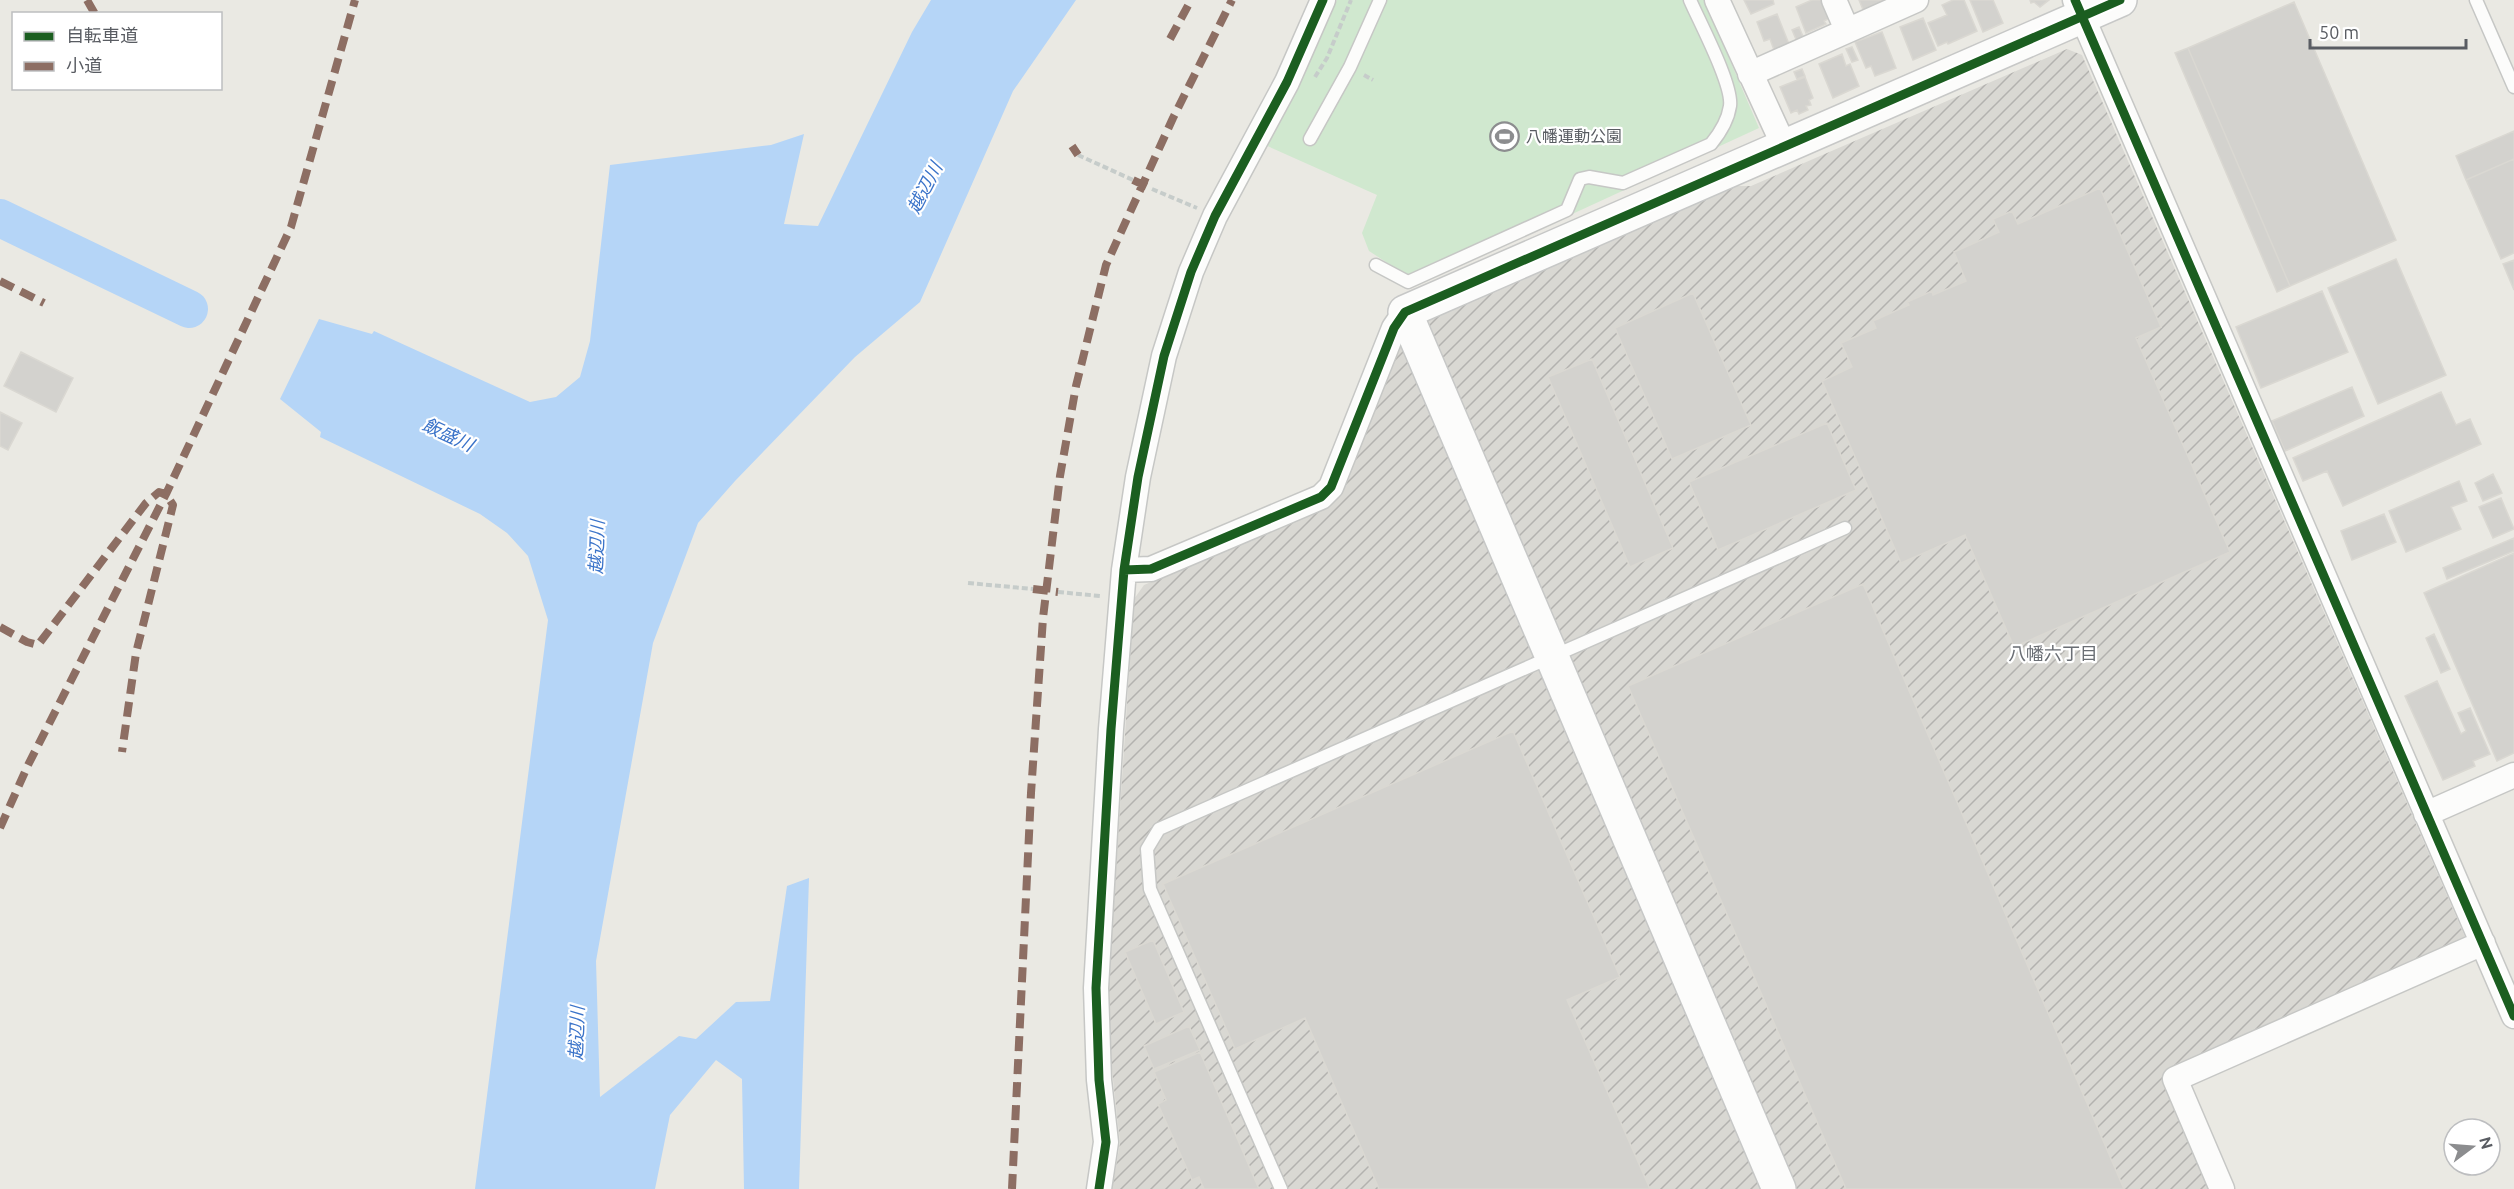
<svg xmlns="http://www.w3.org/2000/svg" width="2514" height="1189" font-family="Ubuntu,'Noto Sans JP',sans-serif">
  <defs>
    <pattern id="industrial-furrows" width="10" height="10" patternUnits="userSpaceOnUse" patternTransform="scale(1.5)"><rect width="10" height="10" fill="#d9d8d3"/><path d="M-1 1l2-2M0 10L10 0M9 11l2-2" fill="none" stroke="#b3b2af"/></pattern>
  </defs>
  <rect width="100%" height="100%" fill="#eae9e3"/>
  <path fill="url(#industrial-furrows)" d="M 2067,49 L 2082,55 L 2465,937 L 2461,946 L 2164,1076 L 2212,1189 L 1112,1189 L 1120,1143 L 1111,1062 L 1108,988 L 1134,599 L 1144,585 L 1330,506 L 1340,494 L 1410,324 L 1731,186 L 1751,186 Z"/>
  <path fill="#d0e8cf" d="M 1337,0 L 1704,0 L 1759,128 L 1420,284 L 1369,251 L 1362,233 L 1377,195 L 1263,144 L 1320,37 Z"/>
  <path fill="#b5d5f7" d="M 931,0 L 1076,0 L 1013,91 L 920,302 L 855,357 L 735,481 L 698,523 L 653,643 L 596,961 L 600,1097 L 679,1036 L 696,1039 L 736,1002 L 770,1001 L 787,886 L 809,878 L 799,1189 L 744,1189 L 742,1079 L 716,1060 L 670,1115 L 655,1189 L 475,1189 L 548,620 L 528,556 L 507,533 L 480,514 L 320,437 L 321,432 L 280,399 L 319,319 L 372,334 L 374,331 L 530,402 L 556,397 L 580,377 L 590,341 L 610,165 L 771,145 L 804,134 L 784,224 L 818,226 L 912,32 Z"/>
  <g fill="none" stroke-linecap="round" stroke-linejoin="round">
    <path stroke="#b5d5f7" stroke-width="38" d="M 0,218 L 189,309"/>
  </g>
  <path fill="#d3d2ce" stroke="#dad8d2" stroke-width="1.5" d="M 1744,0 L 1773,0 L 1774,4 L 1751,14 Z
    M 1812,0 L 1823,0 L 1830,18 L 1824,21 L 1826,24 L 1806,33 L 1796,7 Z
    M 1859,0 L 1886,0 L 1887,2 L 1864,12 Z
    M 1953,0 L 1964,0 L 1977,31 L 1948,44 L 1947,42 L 1938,46 L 1928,23 L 1947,15 L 1942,5 Z
    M 1970,0 L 1993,0 L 2003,23 L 1983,32 Z
    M 2030,0 L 2049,0 L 2040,7 L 2034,2 L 2031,3 Z
    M 2294,2 L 2396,240 L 2290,286 L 2188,48 Z
    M 1777,14 L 1789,44 L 1774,50 L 1770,39 L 1764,41 L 1757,22 Z
    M 1923,18 L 1936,50 L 1913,60 L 1900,27 Z
    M 1799,27 L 1805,41 L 1798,44 L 1792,30 Z
    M 1882,32 L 1896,68 L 1875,76 L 1871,66 L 1866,68 L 1855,42 Z
    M 1852,47 L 1858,60 L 1852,62 L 1846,49 Z
    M 2188,48 L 2290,286 L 2277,292 L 2175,53 Z
    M 1842,54 L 1846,66 L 1850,64 L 1859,86 L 1833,98 L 1819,64 Z
    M 1802,69 L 1805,76 L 1797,79 L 1794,72 Z
    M 1805,77 L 1813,98 L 1809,100 L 1811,105 L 1806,106 L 1808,110 L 1799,114 L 1797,110 L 1791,113 L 1780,87 Z
    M 2514,131 L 2514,159 L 2466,180 L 2456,156 Z
    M 2514,159 L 2514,253 L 2501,259 L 2466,180 Z
    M 2100,188 L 2161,327 L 2136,338 L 2230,552 L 2014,647 L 1965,535 L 1901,563 L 1822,381 L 1852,367 L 1841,343 L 1876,328 L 1873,321 L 1909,305 L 1907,302 L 1932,291 L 1933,295 L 1966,281 L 1954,252 L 1999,232 L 1993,219 L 2012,211 L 2018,224 Z
    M 2396,259 L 2446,375 L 2378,404 L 2328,288 Z
    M 2514,260 L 2514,290 L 2503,264 Z
    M 2322,291 L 2348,352 L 2261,388 L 2236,327 Z
    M 1693,293 L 1751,425 L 1672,459 L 1615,328 Z
    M 21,352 L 73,378 L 56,412 L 4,386 Z
    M 1592,359 L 1673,548 L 1630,567 L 1548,377 Z
    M 2352,387 L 2364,416 L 2285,451 L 2272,421 Z
    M 2441,392 L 2456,425 L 2470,419 L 2481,444 L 2343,506 L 2327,471 L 2303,481 L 2293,458 Z
    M 0,412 L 22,423 L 8,450 L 0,446 Z
    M 1827,423 L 1856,490 L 1718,550 L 1689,482 Z
    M 2493,474 L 2502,493 L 2483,501 L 2475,483 Z
    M 2459,481 L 2467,501 L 2451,507 L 2461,529 L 2406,552 L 2389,511 Z
    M 2501,498 L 2514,529 L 2493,538 L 2479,507 Z
    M 2384,514 L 2396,542 L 2352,560 L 2341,531 Z
    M 2514,538 L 2514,551 L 2447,579 L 2443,568 Z
    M 2514,553 L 2514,753 L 2497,761 L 2424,593 Z
    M 1863,584 L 2124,1189 L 1846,1189 L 1628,686 Z
    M 2434,634 L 2450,669 L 2441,673 L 2426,638 Z
    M 2437,681 L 2461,734 L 2466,731 L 2458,713 L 2470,708 L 2490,754 L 2473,761 L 2475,766 L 2443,780 L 2405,696 Z
    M 1513,731 L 1620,977 L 1567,1000 L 1650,1189 L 1379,1189 L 1305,1018 L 1235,1049 L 1163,884 Z
    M 1153,940 L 1184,1012 L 1156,1024 L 1125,952 Z
    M 1189,1026 L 1200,1050 L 1154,1069 L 1144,1046 Z
    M 1200,1052 L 1259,1189 L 1204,1189 L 1199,1177 L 1192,1180 L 1158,1104 L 1166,1100 L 1154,1072 Z"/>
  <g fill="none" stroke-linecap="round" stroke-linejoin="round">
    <defs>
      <path id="lane" d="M 2476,0 L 2514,87
        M 1310,139 L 1350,67 L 1380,0
        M 1376,265 L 1408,282 L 1567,210 L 1580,179 L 1589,177 L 1623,183 L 1711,144 C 1720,133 1728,120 1730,106 C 1733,85 1700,23 1690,0
        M 1281,1189 L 1150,889 L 1147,849 L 1159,829 L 1845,528"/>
      <path id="street" d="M 1717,0 L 1784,146
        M 1834,0 L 1847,30
        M 2075,0 L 2514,1016
        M 1750,74 L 1916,0
        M 1124,570 L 1151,569 L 1321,497 L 1331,487 L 1394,328 L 1405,312
        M 2426,814 L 2514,775
        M 1099,1189 L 1106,1142 L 1099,1080 L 1096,988 L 1111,729 L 1124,570 L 1138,477 L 1164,356 L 1191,272 L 1215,216 L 1287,82 L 1323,0
        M 2222,1189 L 2175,1079 L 2483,943"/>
      <path id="secondary" d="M 1779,1189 L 1405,312 L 2120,0"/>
    </defs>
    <use href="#lane" stroke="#c6c7c5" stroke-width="15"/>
    <use href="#street" stroke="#c6c7c5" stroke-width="27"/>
    <use href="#secondary" stroke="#c7c8c7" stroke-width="36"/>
    <path stroke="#c6ccca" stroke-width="4" stroke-dasharray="6 3" stroke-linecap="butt" d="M 1364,75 L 1373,80
      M 1315,77 L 1327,58 L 1351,0
      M 1078,155 L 1133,180
      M 1152,189 L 1197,208
      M 968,583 L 1033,589
      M 1058,592 L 1100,596"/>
    <use href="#lane" stroke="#fcfcfb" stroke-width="12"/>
    <use href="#street" stroke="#fcfcfb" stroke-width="24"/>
    <use href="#secondary" stroke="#fcfcfb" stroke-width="33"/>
    <path stroke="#8d6e63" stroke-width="8" stroke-dasharray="15 8" stroke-linecap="butt" d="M 87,0 L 95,14
      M 1170,39 L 1191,0
      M 1072,146 L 1078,155
      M 1133,180 L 1152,189
      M 0,281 L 44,303
      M 1033,589 L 1058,592
      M 0,627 L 27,642 L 38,645 L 146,503 L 159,492 L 166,494 L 173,505 L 136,653 L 122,752
      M 0,828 L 28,765 L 166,494 L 291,227 L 355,0
      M 1012,1189 L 1031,793 L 1043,618 L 1060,476 L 1076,386 L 1106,265 L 1173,118 L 1232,0"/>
    <defs>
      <path id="cycleway" d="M 2075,0 L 2514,1016
        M 1124,570 L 1151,569 L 1321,497 L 1331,487 L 1394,328 L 1405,312 L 2120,0
        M 1099,1189 L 1106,1142 L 1099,1080 L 1096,988 L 1111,729 L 1124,570 L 1138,477 L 1164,356 L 1191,272 L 1215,216 L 1287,82 L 1323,0"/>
    </defs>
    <use href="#cycleway" stroke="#fff" stroke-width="13"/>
    <use href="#cycleway" stroke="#1b5e20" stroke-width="9"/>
  </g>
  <defs>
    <symbol id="stadium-ring" viewBox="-11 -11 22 22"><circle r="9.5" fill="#fff" stroke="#8c8d8f" stroke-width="1.5"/><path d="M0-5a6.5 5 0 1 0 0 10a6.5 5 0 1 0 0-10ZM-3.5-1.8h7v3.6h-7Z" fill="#8c8d8f"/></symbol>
  </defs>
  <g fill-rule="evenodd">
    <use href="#stadium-ring" x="1488" y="120" width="33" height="33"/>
  </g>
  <g text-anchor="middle" stroke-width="4.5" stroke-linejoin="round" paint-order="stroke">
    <g font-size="16" fill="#595c62" stroke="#fff" text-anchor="start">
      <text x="1526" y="142">八幡運動公園</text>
    </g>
    <g font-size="18" font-style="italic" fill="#3a73c9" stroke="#fff">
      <text transform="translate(925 188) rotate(-63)" y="6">越辺川</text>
      <text transform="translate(448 435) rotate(25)" y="6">飯盛川</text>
      <text transform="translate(597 547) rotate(-88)" y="6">越辺川</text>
      <text transform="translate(577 1033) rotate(-88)" y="6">越辺川</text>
    </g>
    <g font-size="18" fill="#6a6e74" stroke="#fff">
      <text x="2053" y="660">八幡六丁目</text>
    </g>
  </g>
  <rect x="12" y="12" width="210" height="78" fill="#ffffff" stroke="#bdbec0" stroke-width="1.5"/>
  <rect x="24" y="32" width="30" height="9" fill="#1b5e20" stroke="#bdbec0" stroke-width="1.5"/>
  <text x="66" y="42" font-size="18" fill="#595c62">自転車道</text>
  <rect x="24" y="62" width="30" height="9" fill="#8d6e63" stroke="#bdbec0" stroke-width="1.5"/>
  <text x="66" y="72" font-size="18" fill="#595c62">小道</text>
  <g transform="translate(2472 1147) rotate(74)"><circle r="28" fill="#ffffff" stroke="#bdbec0" stroke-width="1.5"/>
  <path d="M0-4.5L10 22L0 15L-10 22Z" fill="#8c8d8f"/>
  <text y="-9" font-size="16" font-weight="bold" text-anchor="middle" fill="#595c62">N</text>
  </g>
  <path d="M2310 39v9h156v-9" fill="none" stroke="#595c62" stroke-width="3"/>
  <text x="2319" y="39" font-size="18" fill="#595c62" stroke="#ffffff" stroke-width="4.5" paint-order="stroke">50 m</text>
</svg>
